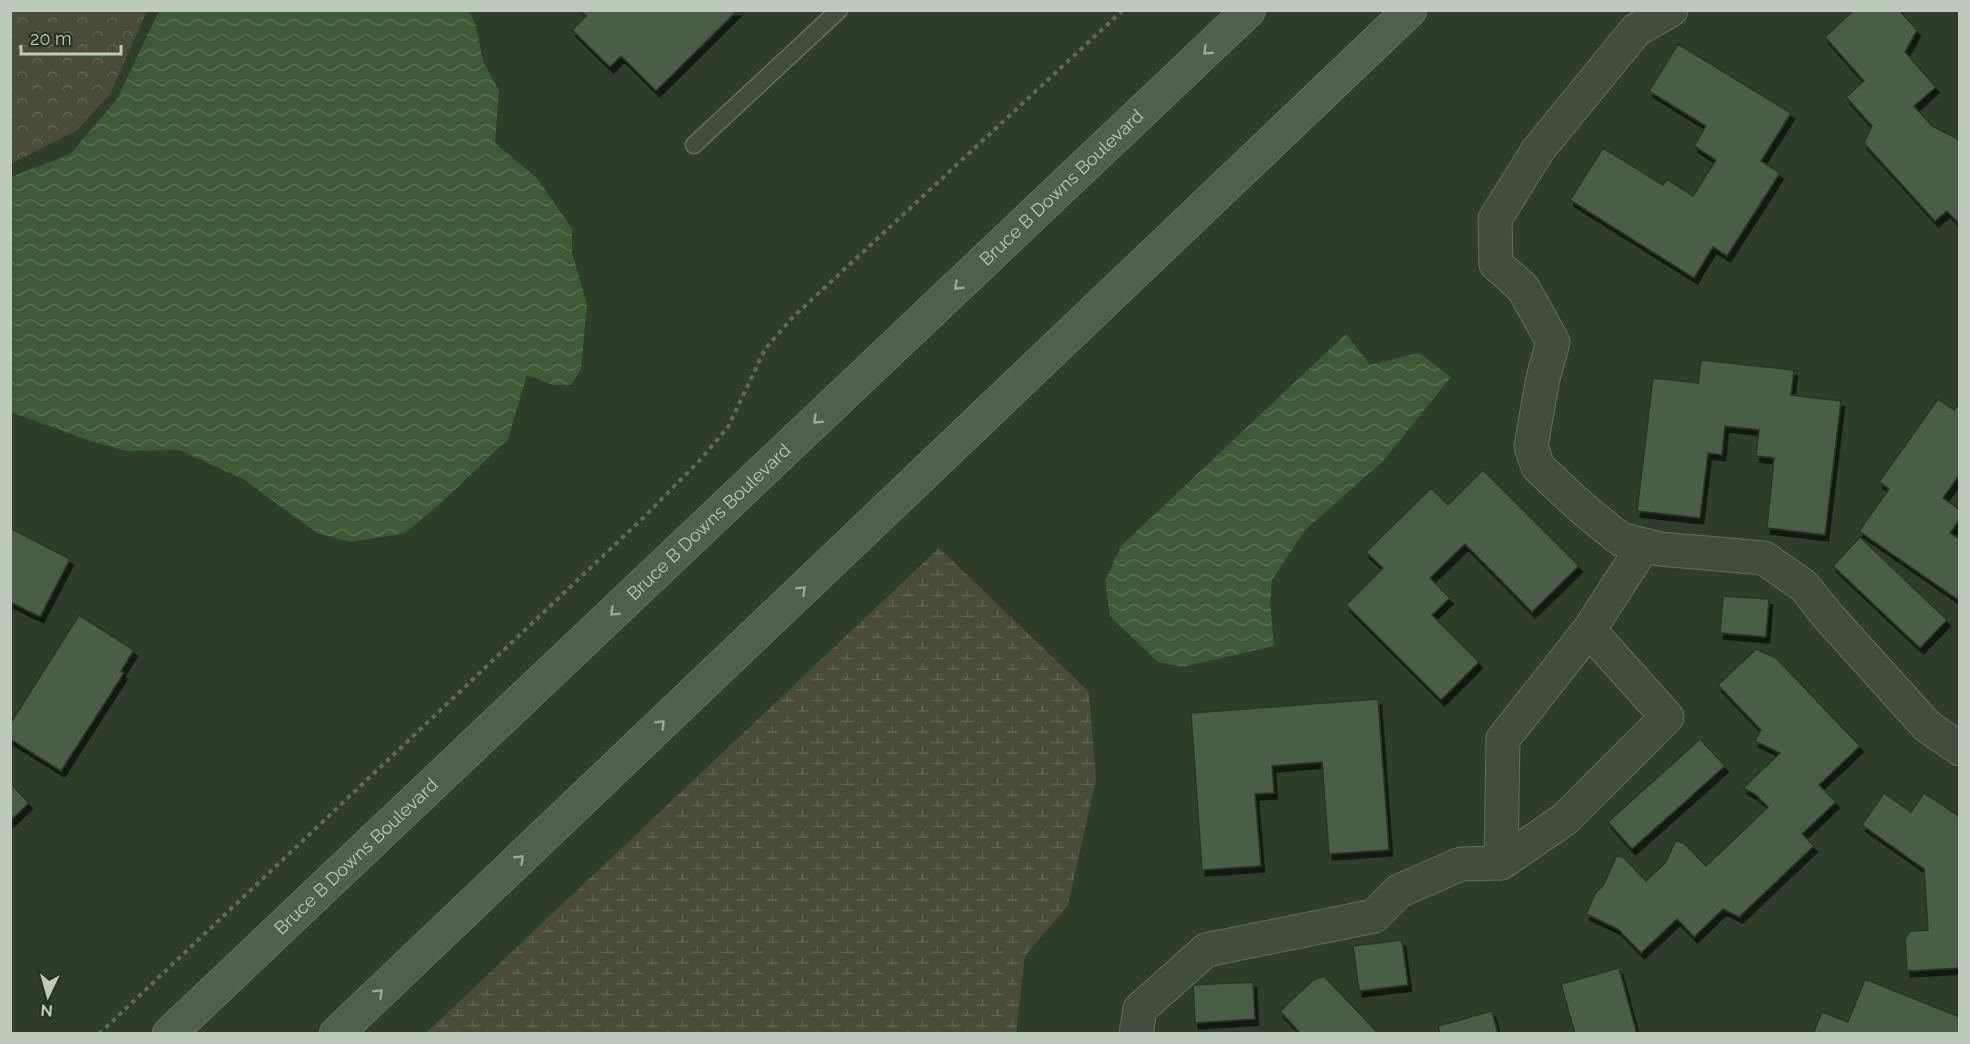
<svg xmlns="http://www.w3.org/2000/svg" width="1970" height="1044" font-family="Raleway,sans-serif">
  <defs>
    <pattern id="forest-crowns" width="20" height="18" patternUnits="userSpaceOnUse" patternTransform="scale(1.5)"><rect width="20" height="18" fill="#4a4c38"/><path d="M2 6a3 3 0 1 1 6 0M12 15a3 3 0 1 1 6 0" fill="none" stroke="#626453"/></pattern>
    <pattern id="wetland-marsh" width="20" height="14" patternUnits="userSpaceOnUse" patternTransform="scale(1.5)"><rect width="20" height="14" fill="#4a4c38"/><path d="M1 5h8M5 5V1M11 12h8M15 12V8" fill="none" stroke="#626453"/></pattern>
    <pattern id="water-waves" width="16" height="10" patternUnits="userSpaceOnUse" patternTransform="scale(1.5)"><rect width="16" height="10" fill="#3c5a35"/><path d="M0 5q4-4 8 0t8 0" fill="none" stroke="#567050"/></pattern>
    <filter id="shadow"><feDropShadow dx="3.5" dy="6" stdDeviation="0" flood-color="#0009"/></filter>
  </defs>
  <rect width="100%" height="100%" fill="#2d3f29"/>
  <path fill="url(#forest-crowns)" d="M 11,10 L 147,11 L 110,94 L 77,130 L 11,164 Z"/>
  <path fill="url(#wetland-marsh)" d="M 939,548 L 1089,692 L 1096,780 L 1068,905 L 1025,956 L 1016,1033 L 426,1033 Z"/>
  <path fill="url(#water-waves)" d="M 159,11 L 469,11 L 476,26 L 483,61 L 499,91 L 495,143 L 537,178 L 572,229 L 572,253 L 587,304 L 581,369 L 571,385 L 553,385 L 527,375 L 508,439 L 442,502 L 405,533 L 351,542 L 317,533 L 243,479 L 179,450 L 126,451 L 87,440 L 11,412 L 11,177 L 70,154 L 117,99 Z
    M 1346,334 L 1370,365 L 1419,353 L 1451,377 L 1383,461 L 1305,530 L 1272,580 L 1270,603 L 1274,646 L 1182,667 L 1158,662 L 1110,616 L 1105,581 L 1121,546 Z"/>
  <path fill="#4a5e45" stroke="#273723" stroke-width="1.5" filter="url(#shadow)" d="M 580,10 L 738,10 L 656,91 L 621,56 L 610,67 L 572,30 L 586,16 Z
    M 1854,10 L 1899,10 L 1917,30 L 1905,52 L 1936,87 L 1914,106 L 1932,126 L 1960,140 L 1960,225 L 1947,211 L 1935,221 L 1864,143 L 1872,126 L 1846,97 L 1864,81 L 1825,37 Z
    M 1678,44 L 1791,113 L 1761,161 L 1780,173 L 1727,256 L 1713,247 L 1694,278 L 1570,200 L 1603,148 L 1663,185 L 1667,179 L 1693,196 L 1716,160 L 1694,146 L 1706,126 L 1649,91 Z
    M 1701,360 L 1794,370 L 1791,395 L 1841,401 L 1825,535 L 1767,528 L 1774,458 L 1756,456 L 1759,430 L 1725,426 L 1722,455 L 1708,453 L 1700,518 L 1637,511 L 1653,378 L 1698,383 Z
    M 1938,399 L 1954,410 L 1960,402 L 1960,474 L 1943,498 L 1960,510 L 1960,519 L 1950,533 L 1960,539 L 1960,601 L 1859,531 L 1889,489 L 1879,482 Z
    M 1483,470 L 1579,566 L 1532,612 L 1465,544 L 1430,578 L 1450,598 L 1432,615 L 1479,662 L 1441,700 L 1346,605 L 1383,568 L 1366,552 L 1431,488 L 1448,505 Z
    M 10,528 L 70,559 L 40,617 L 10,602 Z
    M 1860,537 L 1947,620 L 1920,648 L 1833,566 Z
    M 1723,596 L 1769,599 L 1766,637 L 1720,633 Z
    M 79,615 L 134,650 L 121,671 L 124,673 L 61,771 L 10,739 L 10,724 Z
    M 1756,649 L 1776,658 L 1860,746 L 1819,785 L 1836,802 L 1802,834 L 1814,846 L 1739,917 L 1723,909 L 1694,937 L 1677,919 L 1641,953 L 1618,929 L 1586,914 L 1596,892 L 1603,886 L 1617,855 L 1624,858 L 1646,881 L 1665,863 L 1676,840 L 1685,844 L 1706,866 L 1768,807 L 1755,794 L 1743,788 L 1780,753 L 1755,741 L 1761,730 L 1718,685 Z
    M 1378,699 L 1389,850 L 1329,854 L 1322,762 L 1272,766 L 1274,793 L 1255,794 L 1261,866 L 1202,870 L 1191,713 Z
    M 1700,739 L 1725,766 L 1632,849 L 1608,822 Z
    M 10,783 L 29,803 L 10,821 Z
    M 1884,793 L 1911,812 L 1924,793 L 1960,817 L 1960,968 L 1907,971 L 1905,939 L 1910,931 L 1928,930 L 1924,869 L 1862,825 Z
    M 1402,940 L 1408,985 L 1359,991 L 1353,946 Z
    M 1619,968 L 1637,1034 L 1575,1034 L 1561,984 Z
    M 1324,976 L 1379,1034 L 1301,1034 L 1280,1011 L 1313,980 Z
    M 1865,979 L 1960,1017 L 1960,1034 L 1813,1034 L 1822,1012 L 1848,1022 Z
    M 1253,982 L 1255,1019 L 1195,1023 L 1193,985 Z
    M 1492,1011 L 1498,1034 L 1440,1034 L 1438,1026 Z"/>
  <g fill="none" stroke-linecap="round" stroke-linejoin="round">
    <defs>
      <path id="service" d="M 694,145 L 839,10"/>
      <path id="minor" d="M 1671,10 L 1636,30 L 1538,150 L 1495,219 L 1496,264 L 1523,288 L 1553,342 L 1543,378 L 1531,446 L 1538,467 L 1582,508 L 1620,539 L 1660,549 L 1764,558 L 1804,586 L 1827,615 L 1927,726 L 1960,749
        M 1501,863 L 1565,819 L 1667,717 L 1589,630
        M 1136,1034 L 1140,1009 L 1206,950 L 1374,916 L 1399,891 L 1461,864 L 1501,863 L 1503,739 L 1589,630 L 1644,545"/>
      <g id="secondary">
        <path id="s1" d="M 169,1034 L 1249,10"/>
        <path d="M 336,1034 L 1410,10"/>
      </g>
    </defs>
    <use href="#service" stroke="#61705d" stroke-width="19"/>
    <use href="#minor" stroke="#61705d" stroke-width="35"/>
    <use href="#secondary" stroke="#61705d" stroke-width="35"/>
    <path stroke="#636a57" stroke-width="4" stroke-dasharray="4.5 4.5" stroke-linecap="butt" d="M 99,1034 L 643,518 L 700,460 L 728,427 L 765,349 L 792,318 L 1123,10"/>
    <use href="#service" stroke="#404f3c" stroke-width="16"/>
    <use href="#minor" stroke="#404f3c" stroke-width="33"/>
    <use href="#secondary" stroke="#4e624b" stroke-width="33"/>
  </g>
  <defs><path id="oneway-chevron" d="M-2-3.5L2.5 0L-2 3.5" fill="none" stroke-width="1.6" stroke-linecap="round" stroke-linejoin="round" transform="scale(1.5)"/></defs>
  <g stroke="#9bab98">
    <use href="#oneway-chevron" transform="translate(1207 51) rotate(137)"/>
    <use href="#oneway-chevron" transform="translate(958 286) rotate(137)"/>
    <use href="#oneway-chevron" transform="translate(817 420) rotate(137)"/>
    <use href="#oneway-chevron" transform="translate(802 590) rotate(-44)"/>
    <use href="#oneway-chevron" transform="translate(614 612) rotate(137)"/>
    <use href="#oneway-chevron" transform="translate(661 724) rotate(-44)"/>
    <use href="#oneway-chevron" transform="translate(520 859) rotate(-44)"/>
    <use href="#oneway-chevron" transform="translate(379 993) rotate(-44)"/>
  </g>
  <g text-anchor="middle" stroke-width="4.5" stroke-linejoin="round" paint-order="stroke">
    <g font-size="18" fill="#bccab9" stroke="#253521">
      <text dy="6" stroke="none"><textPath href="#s1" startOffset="1230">Bruce B Downs Boulevard</textPath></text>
      <text dy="6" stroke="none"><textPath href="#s1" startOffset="744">Bruce B Downs Boulevard</textPath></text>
      <text dy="6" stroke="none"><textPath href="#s1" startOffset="258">Bruce B Downs Boulevard</textPath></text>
    </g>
  </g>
  <rect width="1970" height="1044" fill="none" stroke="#bccab9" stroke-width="24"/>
  <g transform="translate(48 996) rotate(185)" stroke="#253521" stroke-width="4.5" paint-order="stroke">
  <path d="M0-4.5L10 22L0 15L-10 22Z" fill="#bccab9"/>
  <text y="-9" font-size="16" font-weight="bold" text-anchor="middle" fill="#bccab9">N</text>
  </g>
  <path d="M21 45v9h100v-9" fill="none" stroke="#bccab9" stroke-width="3"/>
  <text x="30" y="45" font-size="18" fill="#bccab9" stroke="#253521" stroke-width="4.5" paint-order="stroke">20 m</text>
</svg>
